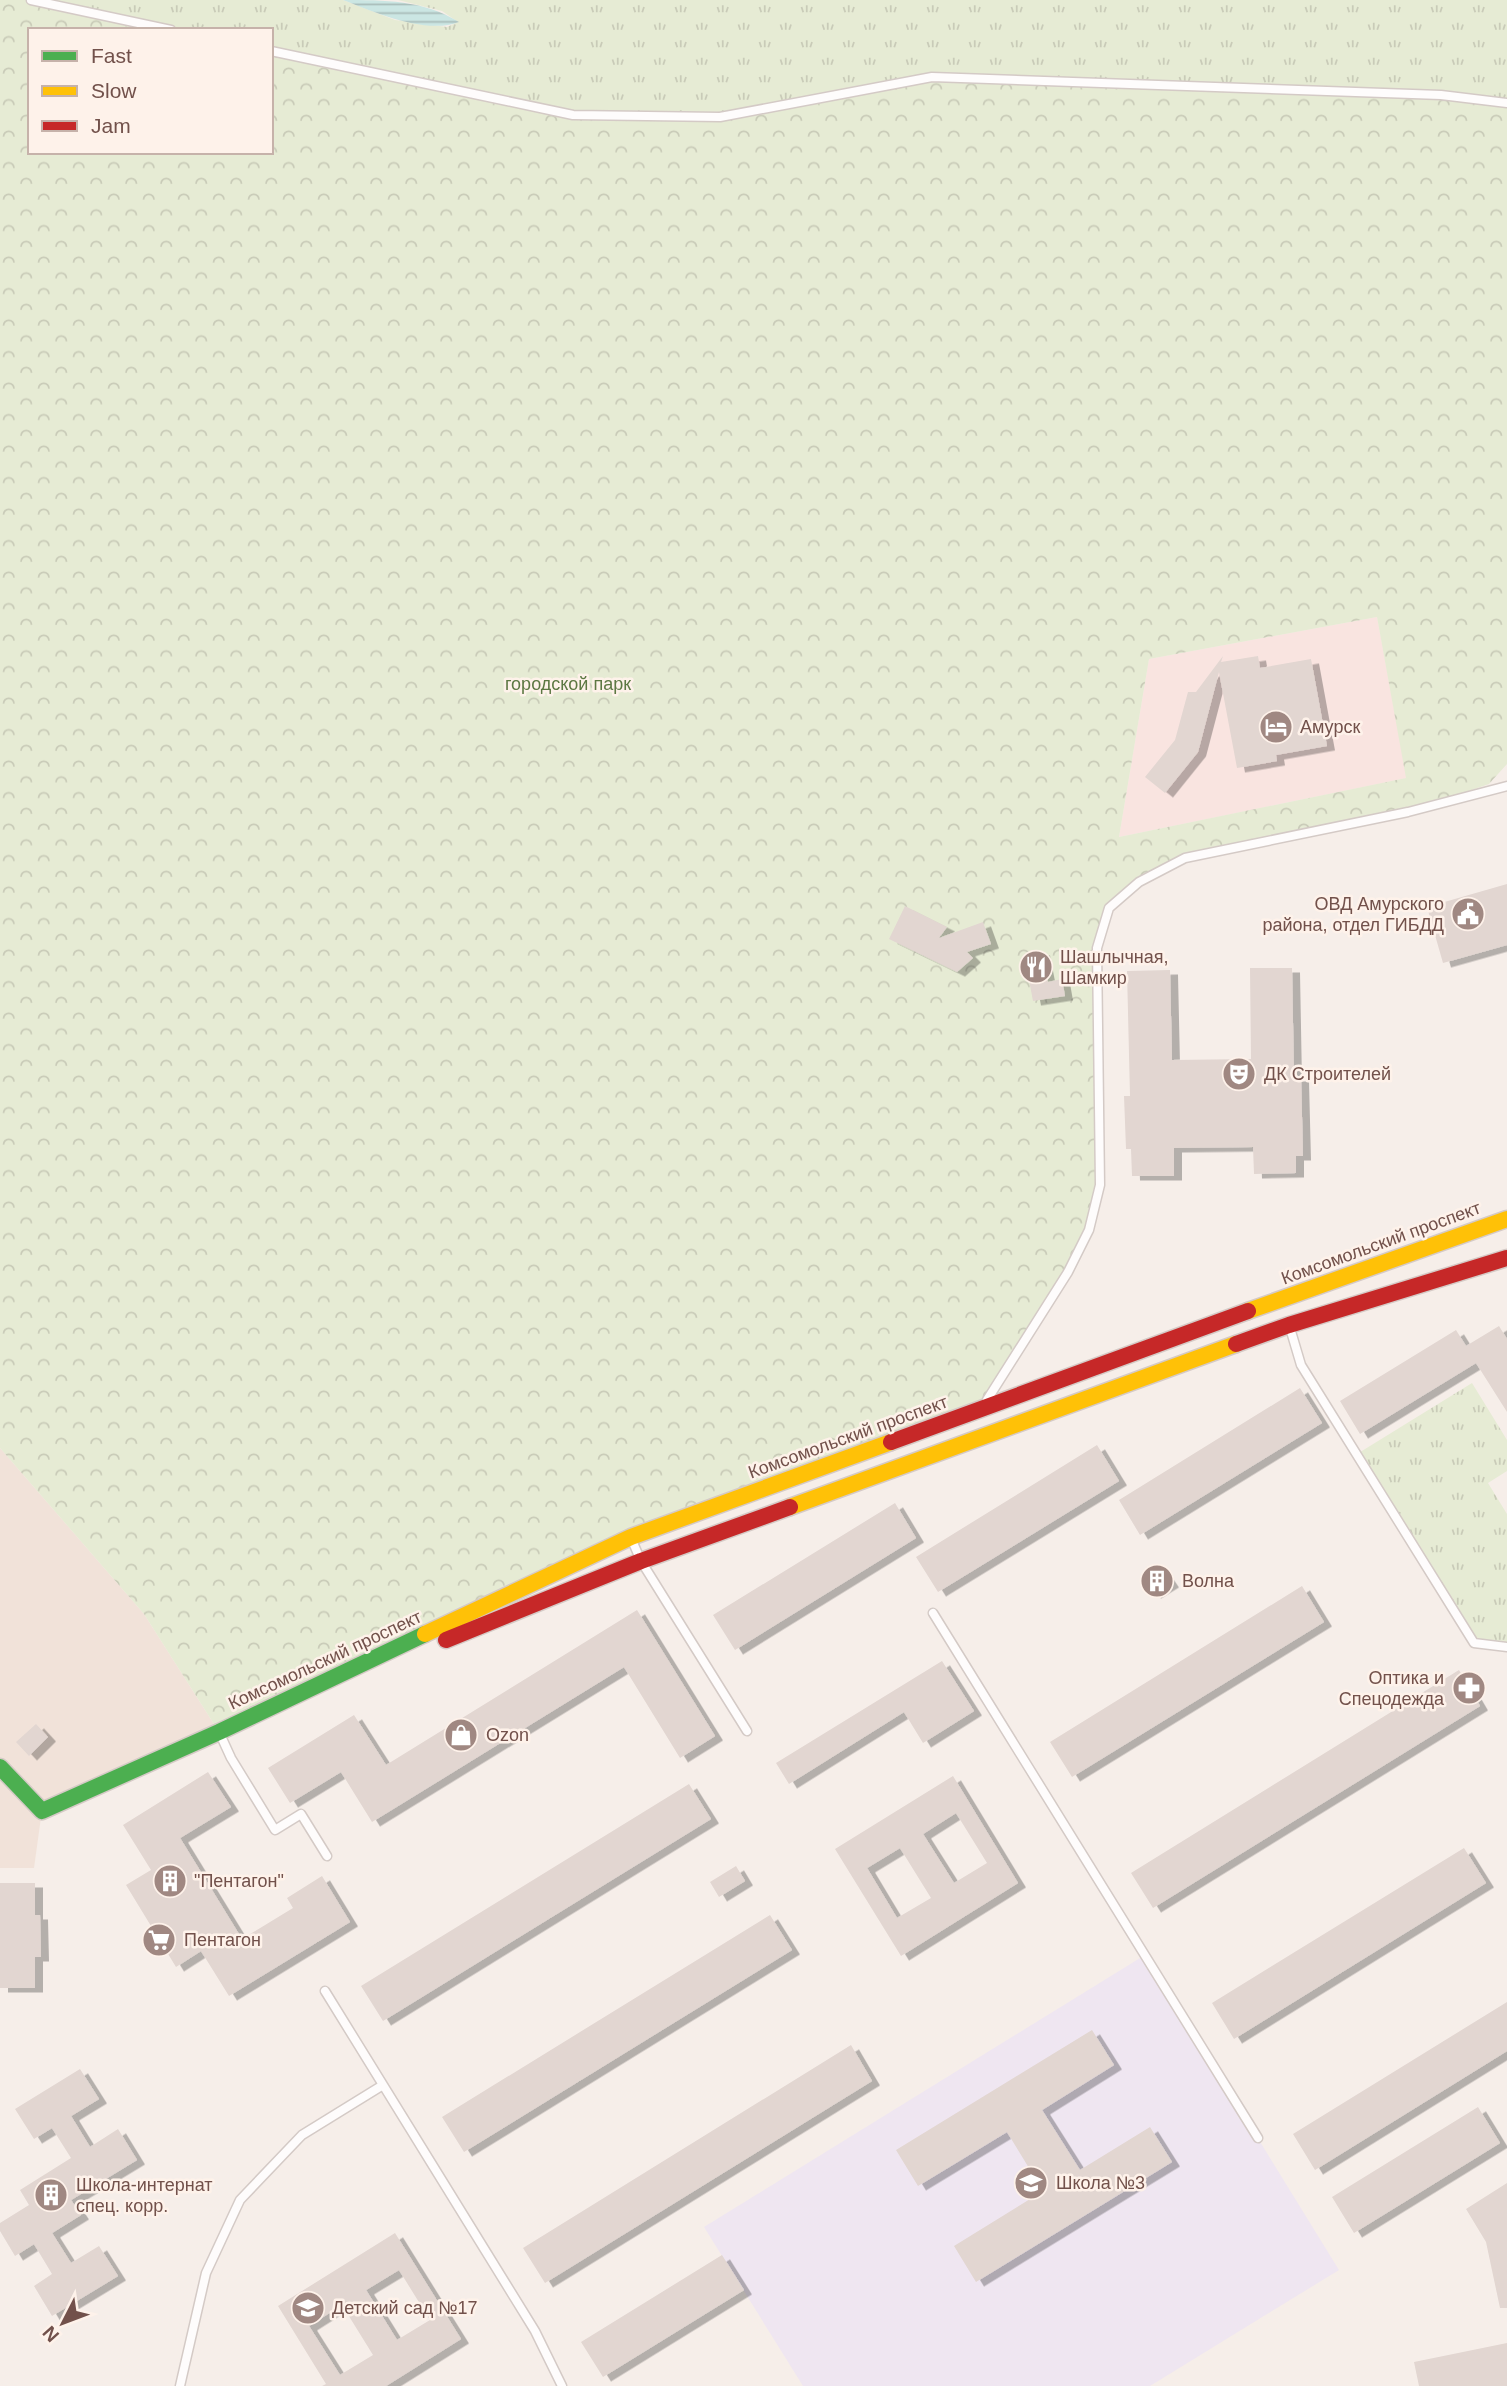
<svg xmlns="http://www.w3.org/2000/svg" width="1507" height="2386" font-family="Helvetica,sans-serif">
  <defs>
    <pattern id="grass-tufts" width="24" height="20" patternUnits="userSpaceOnUse" patternTransform="scale(1.75)"><rect width="24" height="20" fill="#e6ebd4"/><path d="M3 7l-1-3M5 7V3M7 7l1-3M15 17l-1-3M17 17v-4M19 17l1-3" fill="none" stroke="#c9cbb8"/></pattern>
    <pattern id="forest-crowns" width="20" height="18" patternUnits="userSpaceOnUse" patternTransform="scale(1.75)"><rect width="20" height="18" fill="#e6ebd4"/><path d="M2 6a3 3 0 1 1 6 0M12 15a3 3 0 1 1 6 0" fill="none" stroke="#c9cbb8"/></pattern>
    <pattern id="water-rules" width="6" height="5" patternUnits="userSpaceOnUse" patternTransform="scale(1.75)"><rect width="6" height="5" fill="#cbe6e3"/><path d="M0 2.5h6" fill="none" stroke="#a9bdba"/></pattern>
    <filter id="shadow"><feDropShadow dx="8" dy="4.5" stdDeviation="0" flood-color="#0004"/></filter>
  </defs>
  <rect width="100%" height="100%" fill="#f6eee9"/>
  <path fill="#f1e2d9" d="M 0,1448 L 144,1614 L 219,1732 L 42,1810 L 34,1868 L 0,1868 Z"/>
  <path fill="#f9e4e0" d="M 1377,617 L 1407,778 L 1119,837 L 1149,659 Z"/>
  <path fill="#efe6f1" d="M 1145,1955 L 1339,2270 L 1150,2386 L 803,2386 L 704,2227 Z"/>
  <path fill="url(#grass-tufts)" d="M 31,0 L 343,0 L 395,20 L 447,27 L 458,22 L 442,11 L 398,0 L 1507,0 L 1507,103 L 720,117 L 573,115 L 271,51 L 271,30 L 171,30 Z
    M 1472,1383 L 1507,1440 L 1507,1471 L 1488,1483 L 1507,1514 L 1507,1647 L 1474,1643 L 1357,1454 Z"/>
  <path fill="url(#forest-crowns)" fill-rule="evenodd" d="M 0,0 L 31,0 L 171,30 L 30,30 L 30,152 L 271,152 L 271,51 L 573,115 L 720,117 L 932,77 L 1441,95 L 1507,103 L 1507,764 L 1489,784 L 1408,812 L 1185,858 L 1139,882 L 1109,908 L 1097,948 L 1100,1185 L 1089,1230 L 982,1408 L 631,1537 L 219,1732 L 144,1614 L 0,1448 ZM 1377,617 L 1406,778 L 1119,837 L 1149,659 Z"/>
  <path fill="url(#water-rules)" d="M 343,0 C 384,0 424,0 459,22 C 426,35 374,12 343,0 Z"/>
  <path fill="#e2d6d1" fill-rule="evenodd" filter="url(#shadow)" d="M 1223,656 L 1221,662 L 1258,656 L 1260,668 L 1311,659 L 1327,746 L 1276,755 L 1277,761 L 1237,768 L 1219,672 L 1198,752 L 1165,793 L 1145,777 L 1175,740 L 1188,692 L 1196,692 Z
    M 1507,884 L 1507,945 L 1443,963 L 1427,907 Z
    M 905,906 L 947,927 L 939,938 L 983,922 L 991,944 L 967,952 L 973,958 L 957,972 L 889,939 Z
    M 1042,951 L 1048,982 L 1062,979 L 1065,996 L 1033,1001 L 1024,954 Z
    M 1250,968 L 1292,968 L 1294,1077 L 1301,1077 L 1303,1156 L 1296,1156 L 1296,1173 L 1254,1174 L 1253,1147 L 1174,1148 L 1174,1176 L 1132,1176 L 1131,1149 L 1126,1149 L 1124,1096 L 1130,1096 L 1127,971 L 1170,970 L 1172,1060 L 1251,1059 Z
    M 1499,1326 L 1507,1339 L 1507,1412 L 1476,1363 L 1360,1434 L 1340,1401 L 1456,1330 L 1466,1346 Z
    M 1300,1388 L 1322,1423 L 1140,1535 L 1119,1500 Z
    M 1097,1445 L 1119,1481 L 938,1592 L 916,1557 Z
    M 895,1503 L 916,1538 L 735,1650 L 713,1615 Z
    M 1161,1568 L 1171,1583 L 1153,1594 L 1143,1579 Z
    M 1302,1586 L 1324,1622 L 1072,1777 L 1050,1742 Z
    M 637,1610 L 715,1736 L 680,1758 L 624,1667 L 372,1822 L 341,1772 L 290,1803 L 268,1768 L 354,1715 L 386,1765 Z
    M 942,1661 L 974,1711 L 923,1743 L 904,1712 L 789,1784 L 776,1763 Z
    M 1459,1670 L 1480,1706 L 1153,1908 L 1131,1873 Z
    M 36,1724 L 48,1737 L 29,1756 L 16,1742 Z
    M 208,1772 L 231,1807 L 180,1838 L 242,1939 L 293,1908 L 287,1898 L 322,1876 L 350,1922 L 229,1996 L 201,1951 L 176,1967 L 126,1885 L 151,1870 L 123,1825 Z
    M 953,1776 L 1018,1883 L 901,1956 L 835,1849 ZM 956,1813 L 987,1863 L 954,1883 L 923,1834 ZM 900,1848 L 931,1898 L 897,1918 L 867,1868 Z
    M 689,1784 L 711,1819 L 383,2021 L 361,1986 Z
    M 1464,1848 L 1486,1883 L 1234,2039 L 1212,2003 Z
    M 736,1866 L 745,1881 L 719,1897 L 710,1882 Z
    M 0,1883 L 35,1883 L 35,1915 L 40,1915 L 41,1957 L 35,1957 L 35,1988 L 0,1988 Z
    M 770,1915 L 792,1950 L 464,2152 L 442,2117 Z
    M 1507,2002 L 1507,2051 L 1315,2170 L 1293,2134 Z
    M 1092,2030 L 1114,2065 L 1042,2110 L 1080,2170 L 1150,2127 L 1172,2162 L 976,2282 L 954,2246 L 1043,2191 L 1007,2132 L 918,2186 L 896,2150 Z
    M 851,2045 L 872,2081 L 545,2283 L 523,2248 Z
    M 80,2069 L 99,2099 L 71,2116 L 90,2147 L 118,2129 L 137,2160 L 71,2200 L 81,2215 L 52,2233 L 71,2263 L 99,2246 L 118,2276 L 52,2316 L 34,2286 L 52,2274 L 34,2244 L 15,2256 L 0,2231 L 0,2223 L 29,2205 L 20,2190 L 71,2158 L 52,2128 L 34,2139 L 15,2109 Z
    M 1478,2107 L 1500,2143 L 1354,2233 L 1332,2197 Z
    M 1507,2183 L 1507,2308 L 1500,2308 L 1486,2242 L 1466,2209 Z
    M 395,2233 L 461,2339 L 386,2386 L 322,2386 L 326,2384 L 278,2306 ZM 399,2270 L 430,2320 L 397,2340 L 366,2290 ZM 342,2305 L 373,2355 L 340,2375 L 309,2326 Z
    M 722,2255 L 744,2290 L 603,2377 L 581,2342 Z
    M 1507,2343 L 1507,2386 L 1419,2386 L 1414,2362 Z"/>
  <g fill="none" stroke-linecap="round" stroke-linejoin="round">
    <defs>
      <path id="lane" d="M 31,0 L 171,30
        M 271,51 L 573,115 L 720,117 L 932,77 L 1441,95 L 1507,103
        M 1290,1328 L 1301,1365 L 1474,1643 L 1507,1647
        M 987,1400 L 1068,1272 L 1089,1230 L 1100,1185 L 1097,948 L 1109,908 L 1139,882 L 1185,858 L 1408,812 L 1507,786
        M 631,1538 L 641,1561 L 747,1731
        M 933,1613 L 1258,2138
        M 220,1734 L 231,1758 L 275,1830 L 301,1814 L 327,1856
        M 325,1991 L 535,2331 L 562,2386
        M 180,2386 L 206,2273 L 240,2200 L 302,2135 L 383,2085"/>
      <path id="fast" d="M 0,1767 L 42,1811 L 219,1732 L 425,1634"/>
      <path id="slow" d="M 1248,1311 L 1507,1219
        M 790,1507 L 1236,1344
        M 425,1634 L 631,1537 L 891,1442"/>
      <path id="jam" d="M 1236,1344 L 1289,1325 L 1507,1258
        M 891,1442 L 1248,1311
        M 446,1640 L 641,1561 L 790,1507"/>
    </defs>
    <use href="#lane" stroke="#d4cac6" stroke-width="11"/>
    <use href="#fast" stroke="#d5cac6" stroke-width="19"/>
    <use href="#slow" stroke="#d5cac6" stroke-width="19"/>
    <use href="#jam" stroke="#d5cac6" stroke-width="19"/>
    <use href="#lane" stroke="#fefcfc" stroke-width="8"/>
    <use href="#fast" stroke="#4caf50" stroke-width="16"/>
    <use href="#slow" stroke="#ffc107" stroke-width="16"/>
    <use href="#jam" stroke="#c62828" stroke-width="16"/>
  </g>
  <defs>
    <symbol id="hotel-disc" viewBox="-11 -11 22 22"><circle r="9.5" fill="#a08882" stroke="#fef2ea"/><path d="M-6-4.5h1.5V1H6V5H4.5V3h-9V5H-6ZM-4 0a1.8 1.8 0 1 1 3.6 0ZM.5 0V-2.5h3Q6-2.5 6 0Z" fill="#fff"/></symbol>
    <symbol id="civic-disc" viewBox="-11 -11 22 22"><circle r="9.5" fill="#a08882" stroke="#fef2ea"/><path d="M-.6-6.5H3V-4.5H.6V-3L4-1V1h2V6H-6V1h2V-1L-.6-3ZM-1.2 2.5V6h2.4V2.5Z" fill="#fff"/></symbol>
    <symbol id="restaurant-disc" viewBox="-11 -11 22 22"><circle r="9.5" fill="#a08882" stroke="#fef2ea"/><path d="M-5-6h1v4h1v-4h1v4h1v-4h1v5L-1.5 .5V6h-2V.5L-5-1ZM5-6V6H3V1.5H1.5Q1.5-4 5-6Z" fill="#fff"/></symbol>
    <symbol id="theatre-disc" viewBox="-11 -11 22 22"><circle r="9.5" fill="#a08882" stroke="#fef2ea"/><path d="M-5-5.5Q0-4 5-5.5V0Q5 5 0 6Q-5 5-5 0ZM-3.3-2.5H-1v1.5H-3.3ZM1-2.5H3.3v1.5H1ZM-2.8 1Q0 5.5 2.8 1Z" fill="#fff"/></symbol>
    <symbol id="building-disc" viewBox="-11 -11 22 22"><circle r="9.5" fill="#a08882" stroke="#fef2ea"/><path d="M-4-6H4V6H1V3H-1V6H-4ZM-2.5-4.3h1.7v1.8h-1.7ZM.8-4.3h1.7v1.8H.8ZM-2.5-1h1.7V.8h-1.7ZM.8-1h1.7V.8H.8Z" fill="#fff"/></symbol>
    <symbol id="pharmacy-disc" viewBox="-11 -11 22 22"><circle r="9.5" fill="#a08882" stroke="#fef2ea"/><path d="M-2-6h4v4h4v4h-4v4h-4v-4h-4v-4h4Z" fill="#fff"/></symbol>
    <symbol id="shop-disc" viewBox="-11 -11 22 22"><circle r="9.5" fill="#a08882" stroke="#fef2ea"/><path d="M-5-2.5h2.3a2.7 3.5 0 0 1 5.4 0H5L5.5 6h-11ZM-1.5-2.5h3a1.5 2.3 0 0 0-3 0Z" fill="#fff"/></symbol>
    <symbol id="supermarket-disc" viewBox="-11 -11 22 22"><circle r="9.5" fill="#a08882" stroke="#fef2ea"/><path d="M-6-5.5h2.5l.6 2H6L4.5 2H-2.5L-4.4-4H-6ZM-1.5 3.2a1.3 1.3 0 1 0 .1 0ZM3 3.2a1.3 1.3 0 1 0 .1 0Z" fill="#fff"/></symbol>
    <symbol id="school-disc" viewBox="-11 -11 22 22"><circle r="9.5" fill="#a08882" stroke="#fef2ea"/><path d="M0-5L7-2L0 1L-7-2ZM-4 1L0 2.5L4 1V4Q0 6-4 4Z" fill="#fff"/></symbol>
  </defs>
  <g fill-rule="evenodd">
    <use href="#hotel-disc" x="1257" y="708" width="38" height="38"/>
    <use href="#civic-disc" x="1449" y="895" width="38" height="38"/>
    <use href="#restaurant-disc" x="1017" y="948" width="38" height="38"/>
    <use href="#theatre-disc" x="1220" y="1055" width="38" height="38"/>
    <use href="#building-disc" x="1138" y="1562" width="38" height="38"/>
    <use href="#pharmacy-disc" x="1450" y="1669" width="38" height="38"/>
    <use href="#shop-disc" x="442" y="1716" width="38" height="38"/>
    <use href="#building-disc" x="151" y="1862" width="38" height="38"/>
    <use href="#supermarket-disc" x="140" y="1921" width="38" height="38"/>
    <use href="#school-disc" x="1012" y="2164" width="38" height="38"/>
    <use href="#building-disc" x="32" y="2176" width="38" height="38"/>
    <use href="#school-disc" x="289" y="2289" width="38" height="38"/>
  </g>
  <g text-anchor="middle" stroke-width="5" stroke-linejoin="round" paint-order="stroke">
    <g font-size="18" fill="#5d7843" stroke="#fef2ea">
      <text x="568" y="690">городской парк</text>
    </g>
    <g font-size="18" fill="#72514b" stroke="#fef2ea" text-anchor="start">
      <text x="1300" y="733">Амурск</text>
      <text x="1444" y="910" text-anchor="end">ОВД Амурского<tspan x="1444" dy="21">района, отдел ГИБДД</tspan></text>
      <text x="1060" y="963">Шашлычная,<tspan x="1060" dy="21">Шамкир</tspan></text>
      <text x="1264" y="1080">ДК Строителей</text>
      <text x="1182" y="1587">Волна</text>
      <text x="1444" y="1684" text-anchor="end">Оптика и<tspan x="1444" dy="21">Спецодежда</tspan></text>
      <text x="486" y="1741">Ozon</text>
      <text x="194" y="1887">"Пентагон"</text>
      <text x="184" y="1946">Пентагон</text>
      <text x="1056" y="2189">Школа №3</text>
      <text x="76" y="2191">Школа-интернат<tspan x="76" dy="21">спец. корр.</tspan></text>
      <text x="332" y="2314">Детский сад №17</text>
    </g>
    <g font-size="18" fill="#72514b" stroke="#fef2ea">
      <text transform="translate(1381 1243) rotate(-20)" y="6">Комсомольский проспект</text>
      <text transform="translate(848 1437) rotate(-20)" y="6">Комсомольский проспект</text>
      <text transform="translate(325 1660) rotate(-25)" y="6">Комсомольский проспект</text>
    </g>
  </g>
  <rect x="28" y="28" width="245" height="126" fill="#fef2ea" stroke="#c6b2aa" stroke-width="2"/>
  <rect x="42" y="51" width="35" height="10" fill="#4caf50" stroke="#c6b2aa" stroke-width="2"/>
  <text x="91" y="63" font-size="21" fill="#72514b">Fast</text>
  <rect x="42" y="86" width="35" height="10" fill="#ffc107" stroke="#c6b2aa" stroke-width="2"/>
  <text x="91" y="98" font-size="21" fill="#72514b">Slow</text>
  <rect x="42" y="121" width="35" height="10" fill="#c62828" stroke="#c6b2aa" stroke-width="2"/>
  <text x="91" y="133" font-size="21" fill="#72514b">Jam</text>
  <g transform="translate(63 2323) rotate(228)" stroke="#fef2ea" stroke-width="5" paint-order="stroke">
  <path d="M0-5L12 26L0 18L-12 26Z" fill="#72514b"/>
  <text y="-10" font-size="19" font-weight="bold" text-anchor="middle" fill="#72514b">N</text>
  </g>
</svg>
